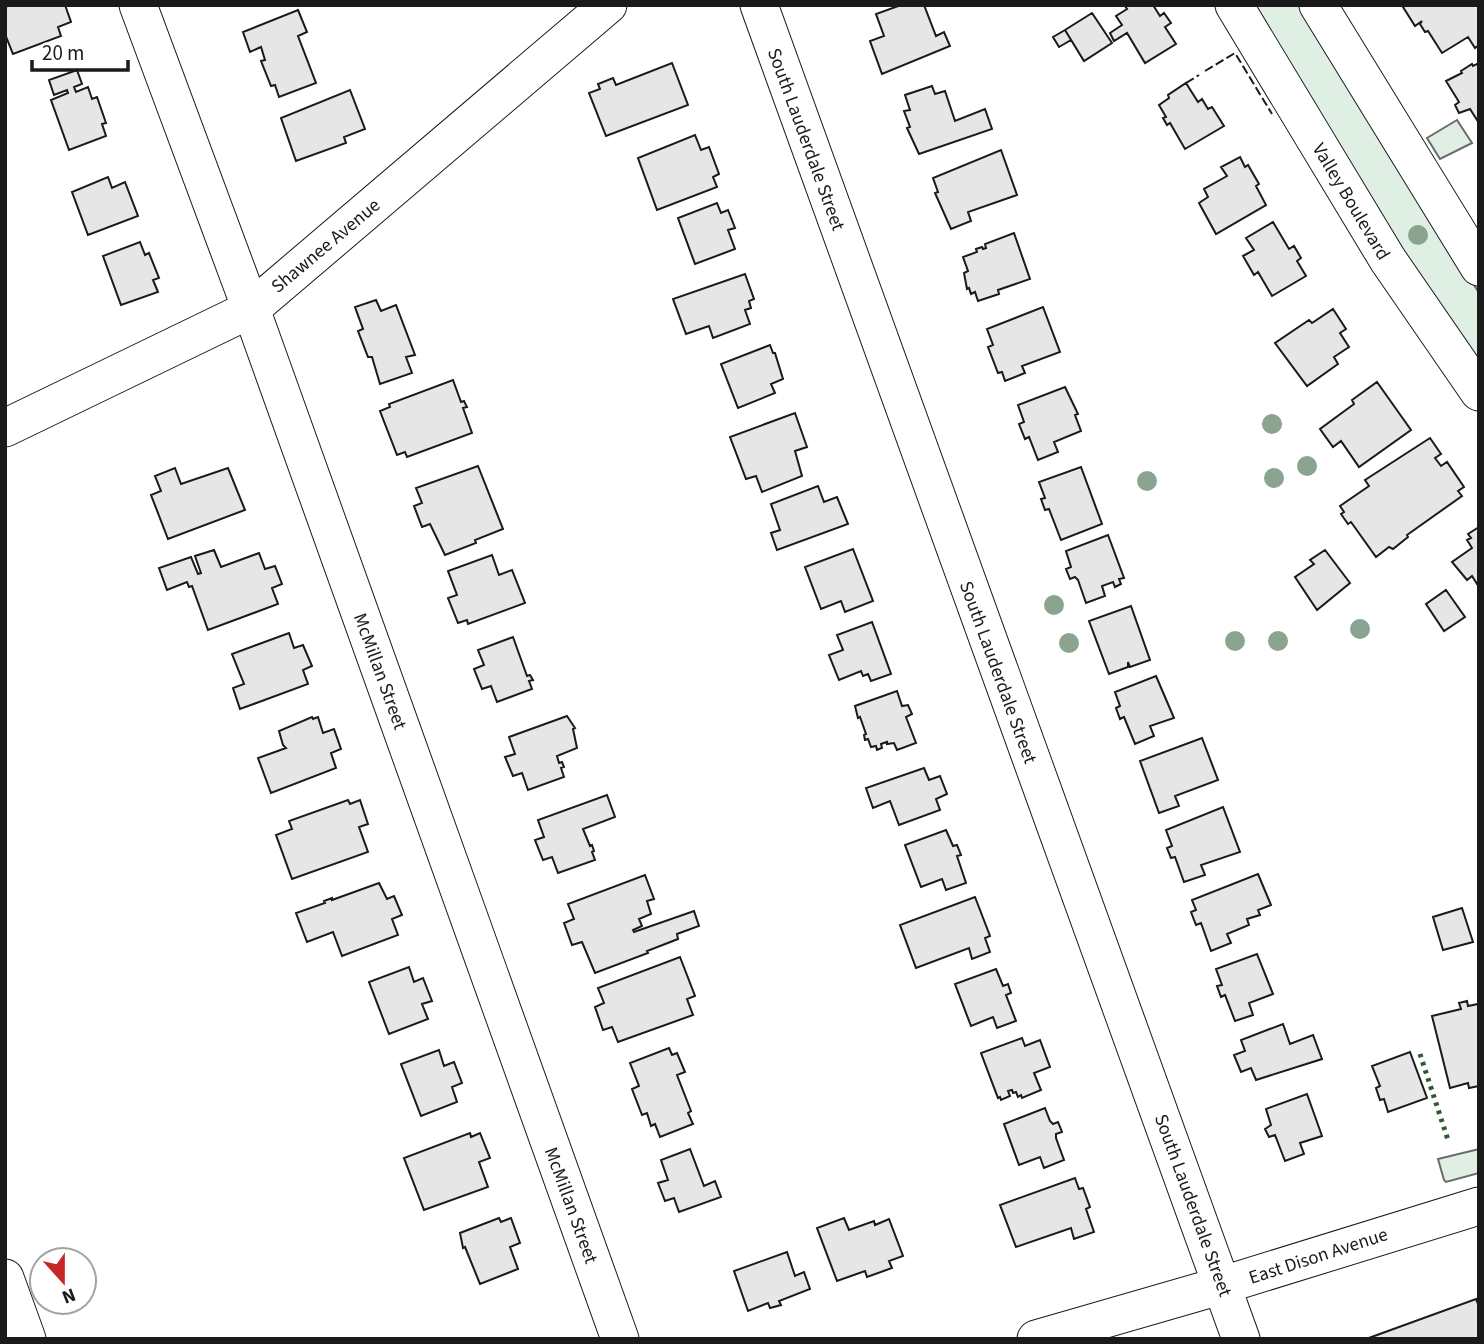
<svg xmlns="http://www.w3.org/2000/svg" width="1484" height="1344" font-family="'Source Sans 3',sans-serif">
  <rect width="100%" height="100%" fill="#fff"/>
  <path fill="#e0efe3" stroke="#6a6a6a" stroke-width="2" d="M 1253,5 L 1301,5 L 1479,293 L 1479,364 L 1430,294 Z
    M 1457,120 L 1472,143 L 1440,159 L 1427,138 Z
    M 1479,1149 L 1479,1173 L 1446,1182 L 1444,1180 L 1438,1159 Z"/>
  <path fill="#e6e6e6" stroke="#1a1a1a" stroke-width="2" d="M 10,5 L 65,5 L 71,22 L 58,27 L 61,36 L 13,54 L 5,34 L 5,7 Z
    M 901,5 L 924,5 L 936,36 L 944,32 L 950,46 L 882,74 L 870,41 L 884,36 L 876,14 Z
    M 1127,5 L 1153,5 L 1160,16 L 1164,13 L 1171,23 L 1165,27 L 1176,44 L 1145,63 L 1127,33 L 1114,41 L 1110,33 L 1122,25 L 1116,16 L 1127,9 L 1125,6 Z
    M 1406,5 L 1478,5 L 1479,45 L 1475,48 L 1468,37 L 1442,53 L 1428,31 L 1425,32 L 1420,24 L 1422,21 L 1415,26 L 1403,7 Z
    M 298,10 L 307,32 L 298,36 L 316,83 L 279,97 L 275,85 L 271,86 L 261,61 L 265,60 L 261,47 L 250,52 L 243,32 Z
    M 1092,13 L 1112,43 L 1084,61 L 1065,30 Z
    M 1065,30 L 1071,40 L 1059,47 L 1053,37 Z
    M 672,63 L 688,105 L 606,136 L 589,93 L 600,89 L 598,84 L 613,78 L 616,85 Z
    M 1479,63 L 1479,123 L 1470,109 L 1459,113 L 1455,105 L 1459,102 L 1446,81 L 1462,73 L 1461,71 L 1472,64 L 1473,66 Z
    M 77,70 L 82,84 L 74,87 L 76,92 L 88,87 L 92,99 L 97,97 L 106,123 L 102,124 L 106,136 L 69,150 L 51,100 L 68,93 L 67,90 L 54,95 L 49,80 Z
    M 1186,83 L 1198,102 L 1202,99 L 1208,109 L 1212,107 L 1224,126 L 1185,149 L 1170,123 L 1167,125 L 1163,118 L 1166,117 L 1159,105 L 1169,98 L 1168,95 Z
    M 932,86 L 935,94 L 945,91 L 955,121 L 985,109 L 992,129 L 919,154 L 907,128 L 910,127 L 904,111 L 910,110 L 905,95 Z
    M 350,90 L 365,129 L 344,137 L 346,143 L 296,161 L 281,118 Z
    M 695,135 L 701,150 L 709,147 L 719,174 L 713,177 L 717,187 L 657,210 L 638,158 Z
    M 1001,150 L 1017,195 L 968,212 L 971,221 L 951,229 L 935,193 L 938,192 L 933,178 Z
    M 1240,157 L 1245,167 L 1248,165 L 1259,184 L 1256,186 L 1266,205 L 1216,234 L 1199,203 L 1208,197 L 1204,189 L 1227,176 L 1221,167 Z
    M 108,177 L 112,188 L 125,182 L 138,216 L 88,235 L 72,192 Z
    M 717,203 L 721,213 L 728,210 L 735,228 L 728,230 L 735,249 L 695,264 L 678,218 Z
    M 1273,222 L 1289,249 L 1294,246 L 1301,258 L 1297,261 L 1306,276 L 1272,296 L 1258,272 L 1254,275 L 1243,256 L 1254,250 L 1246,238 Z
    M 1014,233 L 1030,279 L 998,290 L 999,294 L 978,301 L 975,292 L 971,294 L 969,288 L 967,289 L 964,273 L 968,271 L 963,257 L 977,252 L 976,249 L 982,247 L 983,249 L 986,248 L 985,244 Z
    M 140,242 L 145,255 L 149,253 L 159,278 L 153,280 L 158,292 L 121,305 L 103,256 Z
    M 745,274 L 754,299 L 749,301 L 751,308 L 745,310 L 750,324 L 713,338 L 709,326 L 686,334 L 673,299 Z
    M 376,300 L 381,311 L 396,305 L 415,355 L 406,357 L 412,373 L 380,384 L 372,357 L 368,357 L 358,331 L 363,329 L 355,307 Z
    M 1043,307 L 1060,352 L 1022,366 L 1025,373 L 1005,381 L 1002,372 L 998,373 L 988,347 L 993,345 L 987,329 Z
    M 1333,309 L 1346,329 L 1340,333 L 1349,347 L 1334,357 L 1338,364 L 1307,386 L 1275,343 L 1309,320 L 1312,323 Z
    M 770,345 L 773,353 L 775,353 L 783,379 L 771,384 L 775,393 L 738,408 L 721,364 Z
    M 453,380 L 461,402 L 464,401 L 467,407 L 463,408 L 472,433 L 407,457 L 405,452 L 397,455 L 380,411 L 390,407 L 389,404 Z
    M 1377,382 L 1411,430 L 1359,467 L 1341,441 L 1333,447 L 1320,429 L 1354,404 L 1352,400 Z
    M 1065,387 L 1078,414 L 1075,415 L 1081,431 L 1054,442 L 1058,452 L 1038,460 L 1029,437 L 1025,439 L 1019,424 L 1024,422 L 1018,405 Z
    M 795,413 L 807,447 L 795,451 L 802,476 L 762,492 L 756,476 L 746,479 L 730,437 Z
    M 1430,438 L 1441,454 L 1435,458 L 1441,466 L 1447,462 L 1464,487 L 1458,491 L 1462,496 L 1407,535 L 1408,537 L 1393,549 L 1389,547 L 1376,557 L 1351,522 L 1348,524 L 1341,514 L 1344,512 L 1340,506 L 1369,486 L 1365,480 Z
    M 478,466 L 503,529 L 475,540 L 476,543 L 445,555 L 430,524 L 422,527 L 414,506 L 422,503 L 416,488 Z
    M 1081,467 L 1102,524 L 1061,540 L 1049,509 L 1045,510 L 1041,499 L 1045,498 L 1039,482 Z
    M 175,468 L 181,484 L 228,468 L 245,510 L 168,539 L 151,495 L 161,491 L 155,476 Z
    M 818,486 L 824,502 L 837,497 L 848,524 L 777,550 L 771,533 L 780,530 L 771,504 Z
    M 1479,527 L 1479,587 L 1472,576 L 1467,580 L 1452,562 L 1472,548 L 1467,540 L 1471,538 L 1468,534 Z
    M 1108,535 L 1124,578 L 1119,579 L 1121,584 L 1115,587 L 1113,582 L 1102,586 L 1105,596 L 1086,603 L 1078,580 L 1075,577 L 1070,579 L 1066,569 L 1071,567 L 1066,551 Z
    M 853,549 L 873,601 L 845,612 L 841,601 L 821,609 L 805,567 Z
    M 214,550 L 221,567 L 259,553 L 265,569 L 275,566 L 282,584 L 272,588 L 278,604 L 208,630 L 192,586 L 189,587 L 187,582 L 167,590 L 159,568 L 191,557 L 198,574 L 201,573 L 195,556 Z
    M 1325,550 L 1350,583 L 1317,610 L 1295,577 L 1314,564 L 1310,560 Z
    M 492,555 L 499,575 L 512,570 L 525,603 L 468,624 L 467,620 L 458,623 L 448,598 L 457,595 L 448,571 Z
    M 1446,590 L 1465,617 L 1444,631 L 1426,604 Z
    M 1131,606 L 1150,660 L 1130,667 L 1128,662 L 1128,667 L 1109,674 L 1089,621 Z
    M 872,622 L 891,674 L 871,681 L 868,674 L 863,676 L 861,671 L 839,680 L 829,655 L 843,650 L 837,635 Z
    M 289,633 L 294,648 L 303,645 L 312,666 L 303,670 L 308,684 L 240,709 L 233,688 L 244,684 L 232,654 Z
    M 513,637 L 527,676 L 530,675 L 533,680 L 529,681 L 532,689 L 497,702 L 491,686 L 482,689 L 474,669 L 484,665 L 478,650 Z
    M 1156,676 L 1174,718 L 1150,726 L 1154,736 L 1135,744 L 1124,717 L 1120,719 L 1116,708 L 1120,706 L 1115,692 Z
    M 897,691 L 902,706 L 908,705 L 912,714 L 906,717 L 916,743 L 897,750 L 894,743 L 887,744 L 887,742 L 881,744 L 882,748 L 877,750 L 876,746 L 871,747 L 868,739 L 865,740 L 864,735 L 866,734 L 860,717 L 858,718 L 855,706 Z
    M 567,716 L 575,728 L 573,729 L 577,748 L 557,756 L 559,763 L 562,762 L 564,767 L 561,768 L 564,777 L 528,790 L 522,773 L 513,776 L 505,757 L 515,754 L 509,737 Z
    M 312,717 L 313,719 L 318,717 L 323,733 L 334,729 L 341,749 L 331,753 L 336,768 L 271,793 L 258,758 L 286,748 L 283,745 L 279,731 Z
    M 1202,738 L 1218,780 L 1175,796 L 1179,806 L 1159,813 L 1140,761 Z
    M 924,768 L 929,780 L 940,776 L 947,794 L 936,799 L 940,810 L 899,825 L 890,801 L 873,808 L 866,788 Z
    M 607,795 L 615,817 L 583,829 L 590,846 L 592,845 L 594,851 L 592,852 L 595,860 L 558,873 L 552,857 L 543,860 L 535,840 L 544,837 L 538,820 Z
    M 348,800 L 350,804 L 360,800 L 368,824 L 359,827 L 368,852 L 292,879 L 276,835 L 292,829 L 289,821 Z
    M 1223,807 L 1240,852 L 1201,865 L 1205,875 L 1184,882 L 1175,857 L 1171,858 L 1167,848 L 1172,846 L 1166,830 Z
    M 946,830 L 953,846 L 957,845 L 961,855 L 957,856 L 966,883 L 946,890 L 942,879 L 921,887 L 905,845 Z
    M 1258,874 L 1271,905 L 1258,910 L 1260,915 L 1247,919 L 1249,925 L 1227,934 L 1231,943 L 1211,951 L 1201,923 L 1196,925 L 1191,912 L 1196,910 L 1192,900 Z
    M 645,875 L 654,899 L 647,901 L 651,914 L 639,919 L 642,926 L 633,930 L 634,932 L 694,911 L 699,926 L 677,934 L 678,939 L 647,951 L 648,953 L 595,973 L 582,942 L 572,945 L 564,923 L 574,919 L 568,904 Z
    M 379,883 L 387,899 L 394,896 L 402,915 L 392,919 L 398,935 L 342,956 L 333,932 L 307,942 L 296,913 L 325,903 L 324,901 L 332,898 L 332,900 Z
    M 975,897 L 990,936 L 985,938 L 990,952 L 972,959 L 969,948 L 916,968 L 900,925 Z
    M 1462,908 L 1473,942 L 1443,950 L 1433,917 Z
    M 1257,954 L 1273,994 L 1249,1003 L 1253,1015 L 1235,1021 L 1225,995 L 1221,997 L 1217,986 L 1222,985 L 1216,969 Z
    M 680,957 L 695,996 L 687,999 L 693,1015 L 618,1042 L 612,1027 L 603,1030 L 595,1007 L 604,1003 L 598,988 Z
    M 409,967 L 414,982 L 423,978 L 432,1001 L 422,1004 L 428,1019 L 389,1034 L 369,982 Z
    M 996,969 L 1003,986 L 1008,984 L 1011,993 L 1006,995 L 1016,1021 L 997,1028 L 993,1017 L 971,1026 L 955,984 Z
    M 1467,1001 L 1468,1006 L 1478,1004 L 1479,1007 L 1479,1086 L 1469,1088 L 1468,1083 L 1450,1088 L 1432,1016 L 1461,1009 L 1459,1003 Z
    M 1283,1024 L 1290,1044 L 1313,1035 L 1322,1059 L 1256,1080 L 1251,1068 L 1241,1072 L 1234,1055 L 1245,1051 L 1241,1040 Z
    M 1022,1038 L 1025,1046 L 1040,1040 L 1050,1067 L 1034,1073 L 1041,1090 L 1022,1098 L 1021,1095 L 1018,1097 L 1016,1092 L 1013,1093 L 1012,1090 L 1008,1091 L 1010,1096 L 1001,1100 L 1000,1097 L 998,1098 L 981,1053 Z
    M 669,1048 L 672,1055 L 677,1053 L 685,1072 L 677,1075 L 691,1111 L 688,1113 L 693,1124 L 660,1137 L 655,1124 L 651,1126 L 647,1113 L 642,1115 L 632,1089 L 639,1086 L 630,1063 Z
    M 439,1050 L 444,1066 L 454,1062 L 462,1083 L 452,1087 L 457,1102 L 421,1116 L 401,1064 Z
    M 1410,1052 L 1427,1098 L 1388,1112 L 1384,1099 L 1380,1100 L 1376,1088 L 1380,1086 L 1372,1066 Z
    M 1307,1094 L 1322,1136 L 1300,1143 L 1304,1154 L 1285,1161 L 1275,1135 L 1269,1137 L 1265,1129 L 1271,1125 L 1266,1109 Z
    M 1045,1108 L 1050,1121 L 1053,1124 L 1058,1122 L 1062,1132 L 1056,1134 L 1056,1138 L 1064,1160 L 1044,1168 L 1040,1157 L 1019,1165 L 1004,1124 Z
    M 470,1133 L 471,1137 L 480,1133 L 490,1158 L 479,1162 L 488,1187 L 424,1210 L 404,1158 Z
    M 690,1149 L 704,1186 L 715,1181 L 721,1197 L 679,1212 L 674,1198 L 665,1201 L 658,1183 L 668,1180 L 661,1160 Z
    M 1075,1178 L 1079,1189 L 1083,1188 L 1090,1207 L 1086,1209 L 1094,1232 L 1074,1239 L 1071,1228 L 1016,1247 L 1000,1205 Z
    M 499,1218 L 501,1222 L 511,1218 L 520,1243 L 510,1247 L 518,1269 L 480,1284 L 465,1247 L 463,1248 L 460,1233 Z
    M 844,1218 L 849,1230 L 874,1221 L 875,1225 L 889,1219 L 903,1256 L 889,1261 L 892,1268 L 867,1277 L 865,1271 L 837,1281 L 817,1228 Z
    M 787,1252 L 795,1276 L 804,1272 L 810,1289 L 779,1301 L 781,1305 L 770,1308 L 768,1303 L 748,1311 L 734,1271 Z
    M 1476,1299 L 1479,1306 L 1479,1339 L 1366,1339 Z"/>
  <g fill="none" stroke-linecap="round" stroke-linejoin="round">
    <defs>
      <path id="minor" d="M 138,5 L 251,309 L 620,1339
        M 759,5 L 1241,1339
        M 1234,5 L 1388,260 L 1479,392
        M 1318,5 L 1479,267
        M 5,428 L 251,309 L 608,5
        M 5,1278 L 27,1339
        M 1036,1339 L 1223,1285 L 1479,1206"/>
    </defs>
    <use href="#minor" stroke="#1a1a1a" stroke-width="39"/>
    <use href="#minor" stroke="#fff" stroke-width="37"/>
    <path stroke="#2b5a34" stroke-width="5" stroke-dasharray="3.5 5" stroke-linecap="butt" d="M 1420,1054 L 1448,1140"/>
    <path stroke="#1a1a1a" stroke-width="2" stroke-dasharray="9 3.5" stroke-linecap="butt" d="M 1205,71 L 1235,53 L 1272,114
      M 1186,83 L 1199,75"/>
  </g>
  <g fill="#8aa48f">
    <circle cx="1418" cy="235" r="10"/>
    <circle cx="1272" cy="424" r="10"/>
    <circle cx="1307" cy="466" r="10"/>
    <circle cx="1274" cy="478" r="10"/>
    <circle cx="1147" cy="481" r="10"/>
    <circle cx="1054" cy="605" r="10"/>
    <circle cx="1360" cy="629" r="10"/>
    <circle cx="1235" cy="641" r="10"/>
    <circle cx="1278" cy="641" r="10"/>
    <circle cx="1069" cy="643" r="10"/>
  </g>
  <g text-anchor="middle" stroke-width="5" stroke-linejoin="round" paint-order="stroke">
    <g font-size="19" fill="#1a1a1a" stroke="#fff">
      <text transform="translate(807 139) rotate(70)" y="7">South Lauderdale Street</text>
      <text transform="translate(1352 201) rotate(59)" y="7">Valley Boulevard</text>
      <text transform="translate(325 245) rotate(-40)" y="7">Shawnee Avenue</text>
      <text transform="translate(381 671) rotate(70)" y="7">McMillan Street</text>
      <text transform="translate(999 672) rotate(70)" y="7">South Lauderdale Street</text>
      <text transform="translate(572 1205) rotate(70)" y="7">McMillan Street</text>
      <text transform="translate(1194 1205) rotate(70)" y="7">South Lauderdale Street</text>
      <text transform="translate(1318 1255) rotate(-18)" y="7">East Dison Avenue</text>
    </g>
  </g>
  <rect width="1484" height="1344" fill="none" stroke="#1a1a1a" stroke-width="14"/>
  <g transform="translate(63 1281) rotate(159)"><circle r="33" fill="#ffffff" stroke="#a3a3a3" stroke-width="2"/>
  <path d="M0-5L12 26L0 18L-12 26Z" fill="#c62828"/>
  <text y="-10" font-size="19" font-weight="bold" text-anchor="middle" fill="#1a1a1a">N</text>
  </g>
  <path d="M32 60v10h96v-10" fill="none" stroke="#1a1a1a" stroke-width="3.5"/>
  <text x="42" y="60" font-size="21" fill="#1a1a1a" stroke="#ffffff" stroke-width="5" paint-order="stroke">20 m</text>
</svg>
